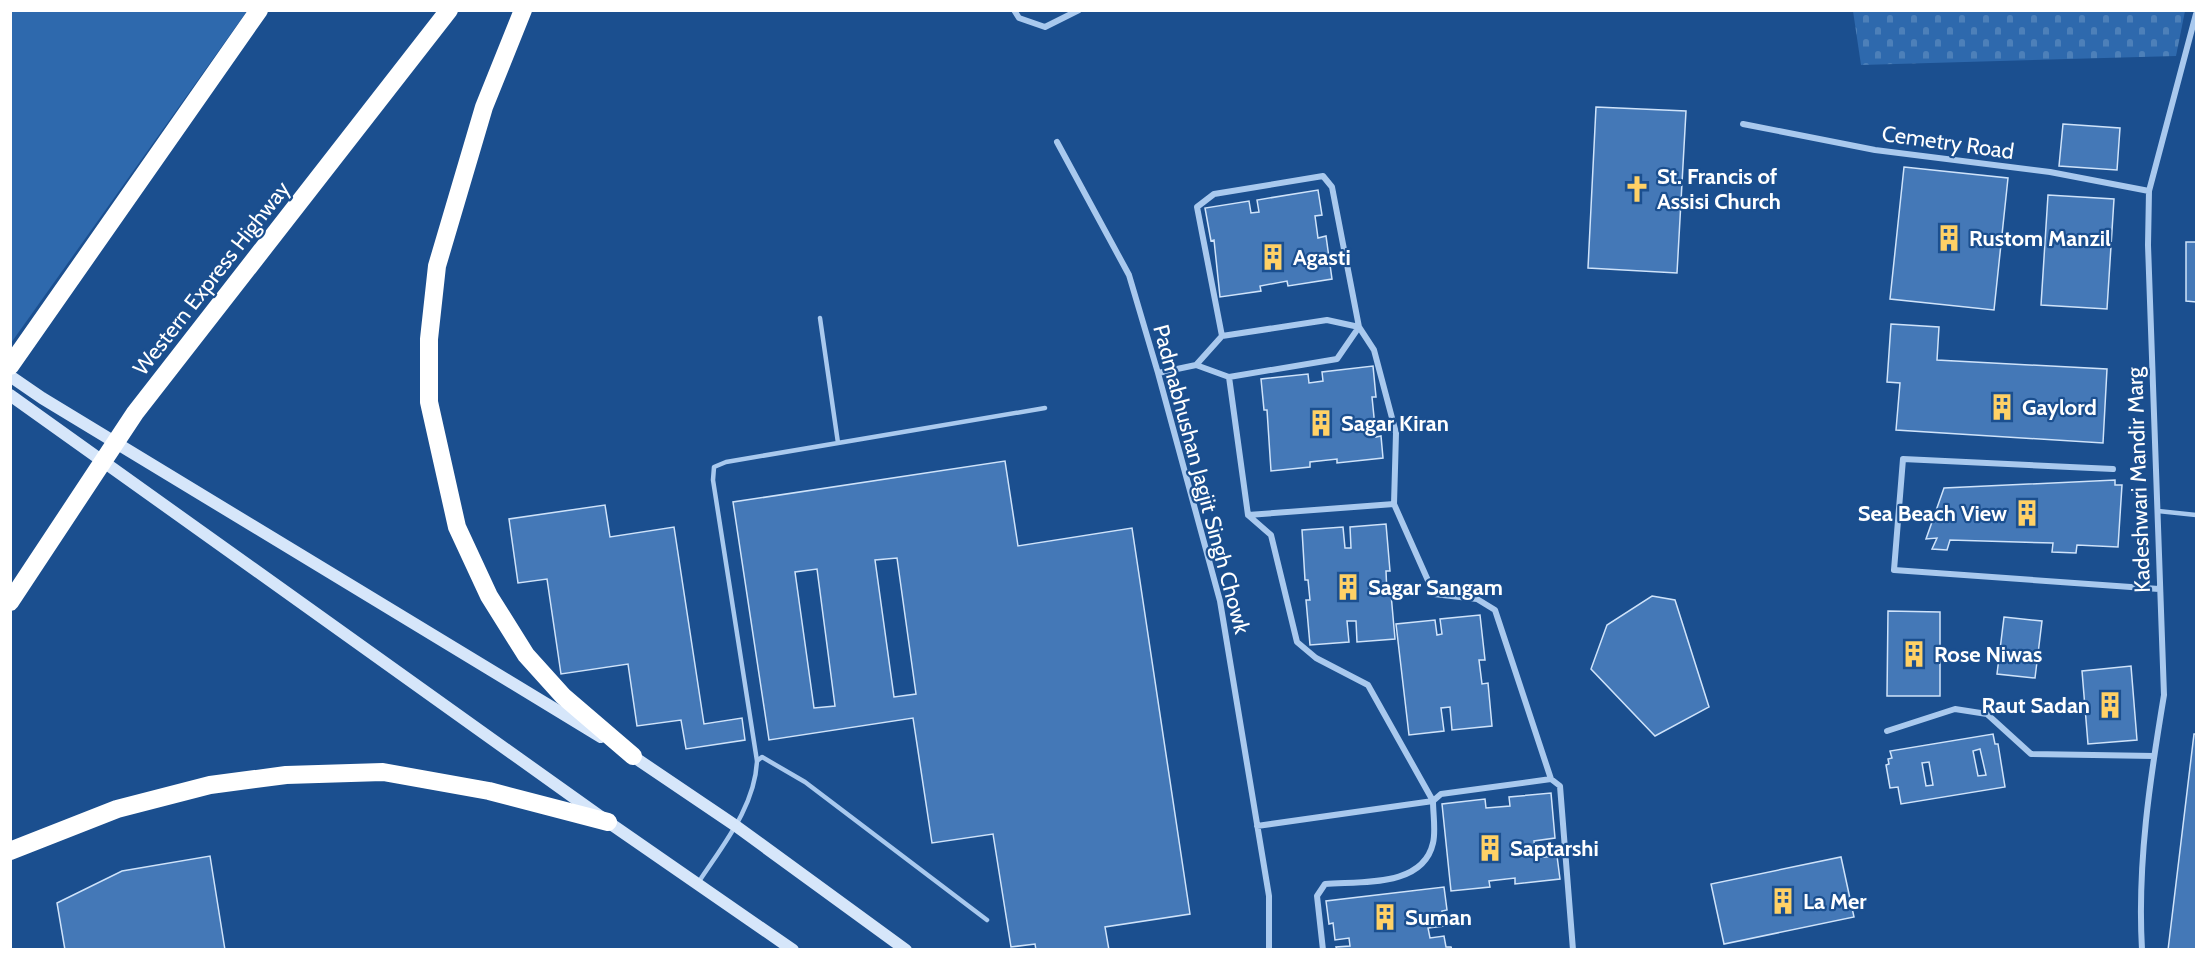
<svg xmlns="http://www.w3.org/2000/svg" width="2207" height="960" font-family="Cabin,sans-serif">
  <defs>
    <pattern id="cemetery-stones" width="16" height="16" patternUnits="userSpaceOnUse" patternTransform="scale(1.5)"><rect width="16" height="16" fill="#2e69ad"/><path d="M2 7V4a2 2 0 0 1 4 0v3zM10 15v-3a2 2 0 0 1 4 0v3z" fill="#4d80b9"/></pattern>
  </defs>
  <rect width="100%" height="100%" fill="#1b4f8f"/>
  <path fill="#2e69ad" d="M 11,10 L 247,11 L 11,343 L 10,11 Z"/>
  <path fill="url(#cemetery-stones)" d="M 1853,11 L 1853,10 L 2185,11 L 2176,56 L 1861,65 Z"/>
  <path fill="#4478b7" stroke="#cfe3fa" stroke-width="1.5" fill-rule="evenodd" d="M 1596,107 L 1686,111 L 1677,273 L 1588,268 Z
    M 2063,124 L 2120,128 L 2117,170 L 2059,166 Z
    M 1904,167 L 2008,178 L 1994,310 L 1890,299 Z
    M 1318,190 L 1322,215 L 1315,216 L 1318,238 L 1326,236 L 1332,279 L 1288,286 L 1287,281 L 1260,286 L 1261,291 L 1220,297 L 1214,240 L 1211,241 L 1205,208 L 1249,201 L 1251,213 L 1259,212 L 1257,200 Z
    M 2048,195 L 2114,199 L 2107,309 L 2041,305 Z
    M 2186,242 L 2196,242 L 2196,302 L 2186,301 Z
    M 1891,324 L 1939,327 L 1937,360 L 2107,369 L 2103,443 L 1896,430 L 1900,383 L 1887,382 Z
    M 1373,366 L 1376,397 L 1372,397 L 1376,437 L 1381,436 L 1383,458 L 1337,463 L 1337,459 L 1310,462 L 1310,467 L 1271,471 L 1267,410 L 1264,410 L 1261,379 L 1308,374 L 1309,383 L 1323,381 L 1322,372 Z
    M 1005,461 L 1018,546 L 1132,528 L 1190,914 L 1105,927 L 1109,950 L 1036,950 L 1035,944 L 1011,947 L 993,834 L 932,843 L 913,718 L 769,740 L 733,502 ZM 897,558 L 916,694 L 894,697 L 875,560 ZM 817,569 L 835,706 L 814,708 L 795,572 Z
    M 2115,480 L 2115,485 L 2122,485 L 2118,547 L 2077,545 L 2076,553 L 2052,552 L 2053,543 L 1950,540 L 1947,550 L 1932,549 L 1937,538 L 1926,539 L 1944,488 Z
    M 605,505 L 610,537 L 674,527 L 704,724 L 742,718 L 745,740 L 686,749 L 681,720 L 637,726 L 628,664 L 561,674 L 547,579 L 518,583 L 509,519 Z
    M 1386,524 L 1390,571 L 1386,571 L 1387,594 L 1391,594 L 1395,639 L 1357,642 L 1356,621 L 1347,621 L 1349,642 L 1310,645 L 1306,600 L 1310,600 L 1308,580 L 1305,580 L 1302,530 L 1343,527 L 1345,548 L 1351,548 L 1350,527 Z
    M 1652,596 L 1675,600 L 1709,707 L 1655,736 L 1591,669 L 1607,625 Z
    M 1888,611 L 1940,612 L 1940,696 L 1887,696 Z
    M 1480,615 L 1485,660 L 1479,660 L 1482,684 L 1488,683 L 1492,726 L 1452,730 L 1450,707 L 1441,708 L 1444,731 L 1409,735 L 1396,624 L 1435,620 L 1437,635 L 1442,634 L 1440,619 Z
    M 2004,617 L 2042,621 L 2035,678 L 1997,674 Z
    M 2131,666 L 2137,740 L 2088,744 L 2082,671 Z
    M 1993,734 L 1995,744 L 1998,744 L 2005,787 L 1901,804 L 1898,787 L 1890,788 L 1886,765 L 1889,764 L 1888,759 L 1892,758 L 1890,751 ZM 1980,749 L 1986,775 L 1978,776 L 1973,751 ZM 1929,762 L 1933,785 L 1926,786 L 1922,763 Z
    M 2194,734 L 2196,734 L 2196,950 L 2168,950 Z
    M 1551,793 L 1555,838 L 1534,841 L 1535,858 L 1557,856 L 1560,879 L 1515,884 L 1515,878 L 1489,881 L 1490,887 L 1451,891 L 1442,804 L 1485,799 L 1486,808 L 1510,806 L 1509,797 Z
    M 210,856 L 225,950 L 65,950 L 57,903 L 122,871 Z
    M 1841,857 L 1854,917 L 1724,944 L 1711,884 Z
    M 1444,887 L 1447,910 L 1442,911 L 1444,926 L 1428,928 L 1430,938 L 1444,936 L 1446,947 L 1451,947 L 1452,950 L 1337,950 L 1336,947 L 1350,946 L 1349,938 L 1335,940 L 1333,923 L 1329,924 L 1326,901 Z"/>
  <g fill="none" stroke-linecap="round" stroke-linejoin="round">
    <path stroke="#a9c9ee" stroke-width="4.5" d="M 820,318 L 838,443
      M 2158,511 L 2196,515
      M 757,761 L 762,757 L 805,782 L 987,920
      M 698,883 C 722,846 755,807 757,761 L 713,480 L 714,467 L 726,462 L 1045,408"/>
    <path stroke="#a9c9ee" stroke-width="6" d="M 1014,10 L 1019,18 L 1045,27 L 1079,10
      M 1743,124 L 1875,150 L 2050,172 L 2149,191
      M 1057,142 L 1129,275 L 1158,373 L 1220,601 L 1269,896 L 1269,950
      M 1196,365 L 1222,336 L 1327,320 L 1359,327 L 1374,350 L 1396,433 L 1394,504
      M 1158,373 L 1196,365 L 1229,377 L 1337,359 L 1359,327 L 1332,187 L 1323,176 L 1214,194 L 1197,207 L 1222,336
      M 1229,377 L 1248,515 L 1271,535 L 1297,642 L 1316,658 L 1368,685 L 1433,801 L 1257,826
      M 2113,469 L 1903,459 L 1894,570 L 2159,589
      M 1248,515 L 1394,504 L 1434,594 L 1477,599 L 1495,610 L 1551,779
      M 1887,731 L 1955,709 L 1987,714 L 2031,754 L 2154,756
      M 1323,950 L 1317,896 L 1325,884 C 1360,881 1423,888 1433,843 C 1436,831 1433,814 1433,801 L 1441,794 L 1551,779 L 1560,786 L 1573,950
      M 2142,950 C 2137,864 2150,779 2164,695 L 2148,245 L 2149,191 L 2196,14"/>
    <path stroke="#d6e6fa" stroke-width="12" d="M 10,376 L 42,398 L 601,737
      M 10,395 L 608,822 L 793,950
      M 628,753 L 736,826 L 906,950"/>
    <path stroke="#fff" stroke-width="18" d="M 523,10 L 484,107 L 437,266 L 429,339 L 429,402 L 457,527 L 489,596 L 526,655 L 563,696 L 633,756
      M 10,366 L 259,10
      M 10,602 L 135,413 L 449,10
      M 10,851 L 117,809 L 210,785 L 286,775 L 383,772 L 489,791 L 608,822"/>
  </g>
  <defs>
    <symbol id="church-bare" viewBox="-9 -9 18 18"><path d="M-1.2-6h2.4v3.5h3.3v2.4h-3.3V6h-2.4V-.1h-3.3v-2.4h3.3Z" fill="#ffd166" stroke="#1b4f8f" stroke-width="2.5" paint-order="stroke"/></symbol>
    <symbol id="building-bare" viewBox="-9 -9 18 18"><path d="M-4-6H4V6H1V3H-1V6H-4ZM-2.5-4.3h1.7v1.8h-1.7ZM.8-4.3h1.7v1.8H.8ZM-2.5-1h1.7V.8h-1.7ZM.8-1h1.7V.8H.8Z" fill="#ffd166" stroke="#1b4f8f" stroke-width="2.5" paint-order="stroke"/></symbol>
  </defs>
  <g fill-rule="evenodd">
    <use href="#church-bare" x="1618" y="170" width="38" height="38"/>
    <use href="#building-bare" x="1930" y="219" width="38" height="38"/>
    <use href="#building-bare" x="1254" y="238" width="38" height="38"/>
    <use href="#building-bare" x="1983" y="388" width="38" height="38"/>
    <use href="#building-bare" x="1302" y="404" width="38" height="38"/>
    <use href="#building-bare" x="2008" y="494" width="38" height="38"/>
    <use href="#building-bare" x="1329" y="568" width="38" height="38"/>
    <use href="#building-bare" x="1895" y="635" width="38" height="38"/>
    <use href="#building-bare" x="2091" y="686" width="38" height="38"/>
    <use href="#building-bare" x="1471" y="829" width="38" height="38"/>
    <use href="#building-bare" x="1764" y="882" width="38" height="38"/>
    <use href="#building-bare" x="1366" y="898" width="38" height="38"/>
  </g>
  <g text-anchor="middle" stroke-width="4.5" stroke-linejoin="round" paint-order="stroke">
    <g font-size="22" fill="#fff" stroke="#1b4f8f">
      <text transform="translate(1948 142) rotate(8)" y="8">Cemetry Road</text>
      <text transform="translate(211 278) rotate(-52)" y="8">Western Express Highway</text>
      <text transform="translate(1202 479) rotate(75)" y="8">Padmabhushan Jagjit Singh Chowk</text>
      <text transform="translate(2138 480) rotate(-92)" y="8">Kadeshwari Mandir Marg</text>
    </g>
    <g font-size="22" font-weight="bold" fill="#fff" stroke="#1b4f8f" text-anchor="start">
      <text x="1657" y="184">St. Francis of<tspan x="1657" dy="25">Assisi Church</tspan></text>
      <text x="1969" y="246">Rustom Manzil</text>
      <text x="1293" y="265">Agasti</text>
      <text x="2022" y="415">Gaylord</text>
      <text x="1341" y="431">Sagar Kiran</text>
      <text x="2007" y="521" text-anchor="end">Sea Beach View</text>
      <text x="1368" y="595">Sagar Sangam</text>
      <text x="1934" y="662">Rose Niwas</text>
      <text x="2090" y="713" text-anchor="end">Raut Sadan</text>
      <text x="1510" y="856">Saptarshi</text>
      <text x="1803" y="909">La Mer</text>
      <text x="1405" y="925">Suman</text>
    </g>
  </g>
  <rect width="2207" height="960" fill="none" stroke="#ffffff" stroke-width="24"/>
</svg>
